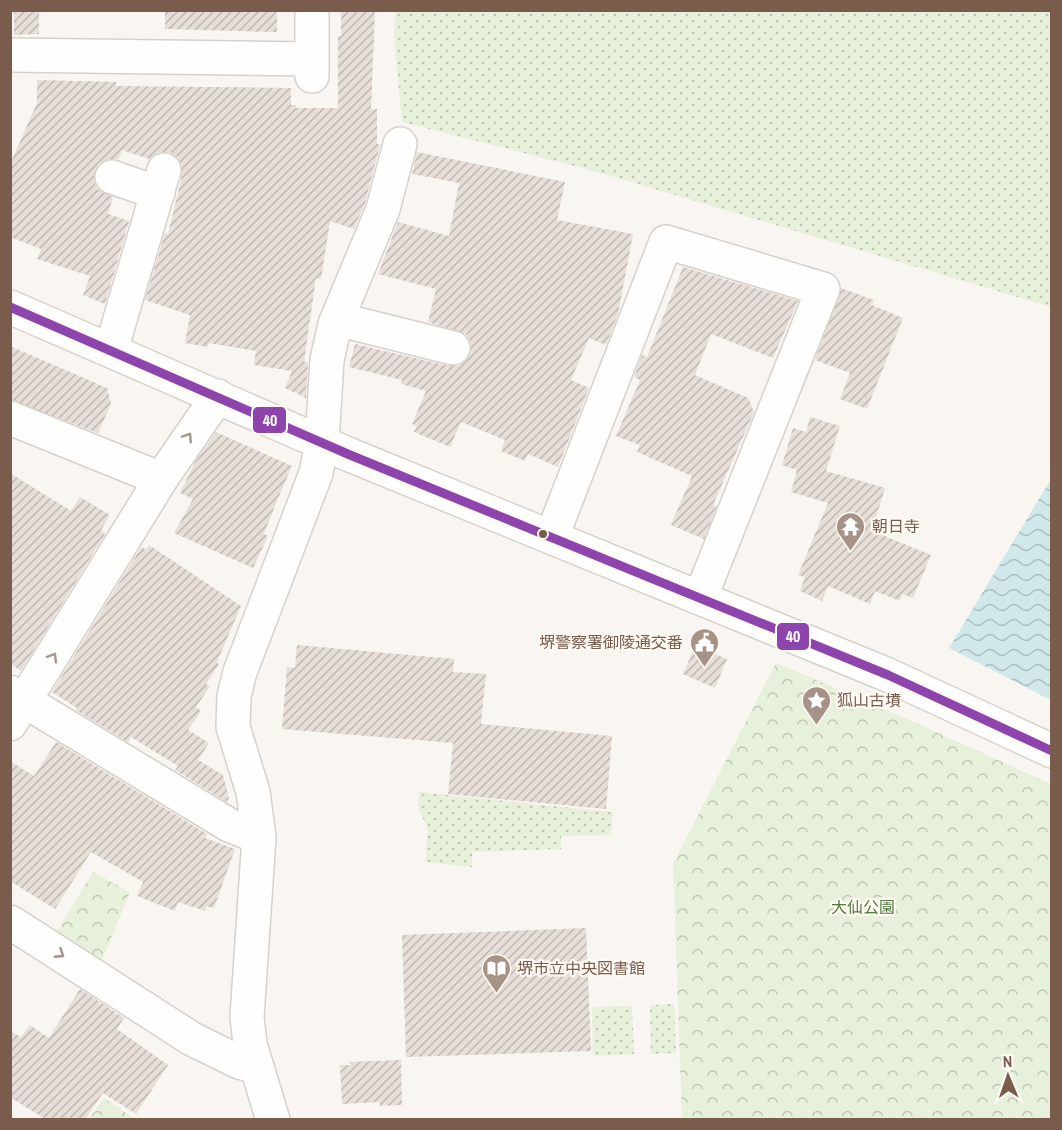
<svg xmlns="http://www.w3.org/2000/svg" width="1062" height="1130" font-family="'Archivo Narrow','Noto Sans JP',sans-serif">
  <defs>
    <pattern id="grass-dots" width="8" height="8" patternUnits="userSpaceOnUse" patternTransform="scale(1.5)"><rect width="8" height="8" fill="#e7f0db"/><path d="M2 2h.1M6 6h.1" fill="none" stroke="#c0c6b4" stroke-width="1.8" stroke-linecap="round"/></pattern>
    <pattern id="forest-crowns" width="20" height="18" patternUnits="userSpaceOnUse" patternTransform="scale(1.5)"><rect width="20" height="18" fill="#e7f0db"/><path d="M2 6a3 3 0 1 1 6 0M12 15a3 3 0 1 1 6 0" fill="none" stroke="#c0c6b4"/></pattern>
    <pattern id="water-waves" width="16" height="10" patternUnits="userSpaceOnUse" patternTransform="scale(1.5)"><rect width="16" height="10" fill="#d0e8ea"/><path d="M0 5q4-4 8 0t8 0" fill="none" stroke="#aebfc0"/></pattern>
    <pattern id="building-hatch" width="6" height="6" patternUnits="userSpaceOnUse" patternTransform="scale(1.5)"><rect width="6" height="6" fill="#e6ded7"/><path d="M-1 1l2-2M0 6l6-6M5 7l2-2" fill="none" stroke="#bfb7b1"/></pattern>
  </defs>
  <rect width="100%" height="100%" fill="#f9f5f0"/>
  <path fill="url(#grass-dots)" d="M 395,11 L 1051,11 L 1051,307 L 594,171 L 402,122 L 394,37 Z
    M 419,792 L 613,812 L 611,835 L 561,836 L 561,849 L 472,852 L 472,867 L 425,862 L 428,829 L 418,808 Z
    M 674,1004 L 676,1053 L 651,1054 L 650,1005 Z
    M 632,1006 L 634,1054 L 593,1056 L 592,1007 Z"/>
  <path fill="url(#forest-crowns)" d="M 776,663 L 867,701 L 1051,784 L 1051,1119 L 682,1119 L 673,864 Z
    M 93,872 L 130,892 L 100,965 L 54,936 Z
    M 104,1098 L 135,1119 L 89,1119 Z"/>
  <path fill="url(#water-waves)" d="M 1051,479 L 1051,700 L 949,648 Z"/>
  <path fill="url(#building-hatch)" d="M 14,10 L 39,10 L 39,34 L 14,35 Z
    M 165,10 L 277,10 L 277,32 L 165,29 Z
    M 341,10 L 375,10 L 371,109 L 377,109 L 377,144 L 380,145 L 365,203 L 354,229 L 330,221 L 321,279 L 316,278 L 304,361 L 308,363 L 306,398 L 285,388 L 292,371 L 254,365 L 256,351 L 209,343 L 208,347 L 185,343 L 190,315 L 145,300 L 165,233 L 168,234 L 181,180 L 182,165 L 178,158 L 170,152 L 159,152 L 149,159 L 122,150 L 119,159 L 108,159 L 99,163 L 95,170 L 94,180 L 97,189 L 113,197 L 108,214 L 129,221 L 105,304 L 83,295 L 90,276 L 37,259 L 41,249 L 10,237 L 10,164 L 37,103 L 37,80 L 116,82 L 116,86 L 291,88 L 291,105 L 296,105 L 296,108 L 338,108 L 338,36 L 341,36 Z
    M 417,152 L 565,182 L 557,220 L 633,234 L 618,314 L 606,345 L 589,338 L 571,380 L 589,388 L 558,467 L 528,454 L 525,461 L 501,451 L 505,440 L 461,422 L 450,447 L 414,432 L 417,426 L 412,424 L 426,391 L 401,384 L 402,380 L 349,367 L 355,344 L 449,366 L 459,366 L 466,361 L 471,353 L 471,343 L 466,334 L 428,322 L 436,289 L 378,274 L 398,222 L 449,236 L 459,183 L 412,174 Z
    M 683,267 L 798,301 L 773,358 L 711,334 L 695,375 L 748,398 L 754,412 L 713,505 L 717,506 L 704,539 L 671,525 L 692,476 L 637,452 L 640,445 L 616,436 L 640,380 L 634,377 L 642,355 L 647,357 Z
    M 841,288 L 874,300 L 872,305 L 903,318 L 867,409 L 840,399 L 850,373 L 815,360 Z
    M 10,346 L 107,388 L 111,404 L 98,433 L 10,400 Z
    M 810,417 L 840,426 L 826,471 L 885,488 L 872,531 L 931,555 L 913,598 L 902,594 L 900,601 L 875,591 L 870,604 L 828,586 L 822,601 L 800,591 L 805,577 L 798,575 L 828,503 L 791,492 L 797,470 L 782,465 L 793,428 L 806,432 Z
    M 216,432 L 292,466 L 276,503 L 264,534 L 268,536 L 253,568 L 174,533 L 193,499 L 180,493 L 195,462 Z
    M 10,473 L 71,511 L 80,497 L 110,515 L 101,530 L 105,534 L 21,671 L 10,664 Z
    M 149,545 L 241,606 L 217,662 L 219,664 L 206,684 L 210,686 L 196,707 L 201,711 L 188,730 L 209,743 L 198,760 L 223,775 L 229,799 L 227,802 L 175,770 L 178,766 L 131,737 L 128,742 L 76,710 L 77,708 L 52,692 L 137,554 L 142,547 L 146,550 Z
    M 297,645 L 454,659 L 453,672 L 486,674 L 481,724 L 612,736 L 606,809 L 448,794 L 453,743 L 282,729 L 287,667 L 295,668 Z
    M 695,646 L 727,659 L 715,688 L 683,674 Z
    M 56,742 L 207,834 L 205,838 L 235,849 L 214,908 L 206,906 L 205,911 L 178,902 L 175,911 L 137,896 L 143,882 L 91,852 L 55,909 L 10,881 L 10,761 L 34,776 Z
    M 586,928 L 591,1051 L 406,1057 L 402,935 Z
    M 80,989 L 124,1018 L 117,1029 L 168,1065 L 136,1114 L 103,1093 L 85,1119 L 45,1119 L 10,1097 L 10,1031 L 21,1037 L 30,1025 L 49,1038 Z
    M 401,1060 L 402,1105 L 380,1106 L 379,1102 L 342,1104 L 340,1065 L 351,1065 L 350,1062 Z"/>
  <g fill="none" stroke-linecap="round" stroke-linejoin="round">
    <defs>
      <path id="minor" d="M 10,55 L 312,59
        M 312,76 L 312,10
        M 112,177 L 158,193
        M 337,319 L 453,348
        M 111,350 L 164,170
        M 10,418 L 161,479
        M 322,442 L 327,360 L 335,324 L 383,209 L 400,144
        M 552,536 L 666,242 L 823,289 L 701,596
        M 10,692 L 229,825 L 259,837
        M 10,724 L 161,479 L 218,396
        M 10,922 L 192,1039 L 239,1062 L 257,1067"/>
      <path id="tertiary" d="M 273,1120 L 250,1044 L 247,1017 L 259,837 L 253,792 L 233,727 L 234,696 L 240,672 L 316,473 L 322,442"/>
      <path id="secondary" d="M 10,307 L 350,455 L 888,675 L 1052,751"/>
    </defs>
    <use href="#minor" stroke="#d7d1cb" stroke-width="36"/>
    <use href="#tertiary" stroke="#d7d1cb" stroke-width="36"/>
    <use href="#secondary" stroke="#d9d2cb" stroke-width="36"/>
    <use href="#minor" stroke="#fefefd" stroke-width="33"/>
    <use href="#tertiary" stroke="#fefefd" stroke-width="33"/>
    <use href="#secondary" stroke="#fefefd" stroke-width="33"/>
    <defs>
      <path id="bus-1" d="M 10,307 L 350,455 L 888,675 L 1052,751"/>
    </defs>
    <use href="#bus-1" stroke="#fffaf3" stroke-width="14"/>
    <use href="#bus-1" stroke="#8e44ad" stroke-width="9"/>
  </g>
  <defs><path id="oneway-chevron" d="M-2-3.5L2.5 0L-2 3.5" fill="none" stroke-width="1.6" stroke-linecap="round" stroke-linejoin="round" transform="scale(1.5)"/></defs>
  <g stroke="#a8958b">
    <use href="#oneway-chevron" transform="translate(188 437) rotate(-57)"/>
    <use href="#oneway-chevron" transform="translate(53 657) rotate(-59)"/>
    <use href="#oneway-chevron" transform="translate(60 954) rotate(33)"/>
  </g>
  <defs>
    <symbol id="temple-pin" viewBox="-11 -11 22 30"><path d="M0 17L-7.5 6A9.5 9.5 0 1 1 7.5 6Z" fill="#a69286" stroke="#fffaf3"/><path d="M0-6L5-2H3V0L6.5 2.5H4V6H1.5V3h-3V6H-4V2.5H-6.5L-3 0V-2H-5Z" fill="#fff"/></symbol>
    <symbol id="civic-pin" viewBox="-11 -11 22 30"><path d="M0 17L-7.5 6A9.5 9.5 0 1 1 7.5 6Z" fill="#a69286" stroke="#fffaf3"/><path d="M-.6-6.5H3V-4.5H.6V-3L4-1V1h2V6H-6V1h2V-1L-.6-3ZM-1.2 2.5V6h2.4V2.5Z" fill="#fff"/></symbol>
    <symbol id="sight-pin" viewBox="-11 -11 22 30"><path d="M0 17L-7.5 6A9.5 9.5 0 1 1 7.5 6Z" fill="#a69286" stroke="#fffaf3"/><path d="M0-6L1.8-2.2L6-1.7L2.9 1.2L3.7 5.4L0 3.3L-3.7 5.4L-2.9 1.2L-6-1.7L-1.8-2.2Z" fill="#fff"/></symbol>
    <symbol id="library-pin" viewBox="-11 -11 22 30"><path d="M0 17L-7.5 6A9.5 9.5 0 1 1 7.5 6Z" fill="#a69286" stroke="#fffaf3"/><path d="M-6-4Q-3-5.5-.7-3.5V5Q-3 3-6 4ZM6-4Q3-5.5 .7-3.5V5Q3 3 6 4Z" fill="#fff"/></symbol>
  </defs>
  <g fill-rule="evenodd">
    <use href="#temple-pin" x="834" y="510" width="33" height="45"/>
    <use href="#civic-pin" x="688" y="626" width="33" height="45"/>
    <use href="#sight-pin" x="800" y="684" width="33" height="45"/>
    <use href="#library-pin" x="480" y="952" width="33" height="45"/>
  </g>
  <circle fill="#7a5c4d" stroke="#fffaf3" stroke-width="2" cx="543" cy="534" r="5"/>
  <g text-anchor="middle" stroke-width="4.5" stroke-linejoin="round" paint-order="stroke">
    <g font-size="16" fill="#7a5c4d" stroke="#fffaf3" text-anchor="start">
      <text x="872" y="532">朝日寺</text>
      <text x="683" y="648" text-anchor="end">堺警察署御陵通交番</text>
      <text x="837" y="706">狐山古墳</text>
      <text x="517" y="974">堺市立中央図書館</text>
    </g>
    <g font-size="16" fill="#537a41" stroke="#fffaf3">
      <text x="863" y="913">大仙公園</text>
    </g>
  </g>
  <g stroke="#fffaf3" stroke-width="2">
    <rect x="252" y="406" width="35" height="28" rx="6" fill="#8e44ad"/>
    <rect x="776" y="622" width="34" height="29" rx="6" fill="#8e44ad"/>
  </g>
  <g font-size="16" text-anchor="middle" font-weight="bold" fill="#fff">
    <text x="270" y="426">40</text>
    <text x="793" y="642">40</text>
  </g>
  <rect width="1062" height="1130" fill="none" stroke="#7a5c4d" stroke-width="24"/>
  <g transform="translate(1008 1076) rotate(358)" stroke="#fffaf3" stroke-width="4.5" paint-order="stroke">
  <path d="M0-4.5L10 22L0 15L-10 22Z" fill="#7a5c4d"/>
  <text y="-9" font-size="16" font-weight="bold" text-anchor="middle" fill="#7a5c4d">N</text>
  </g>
</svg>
